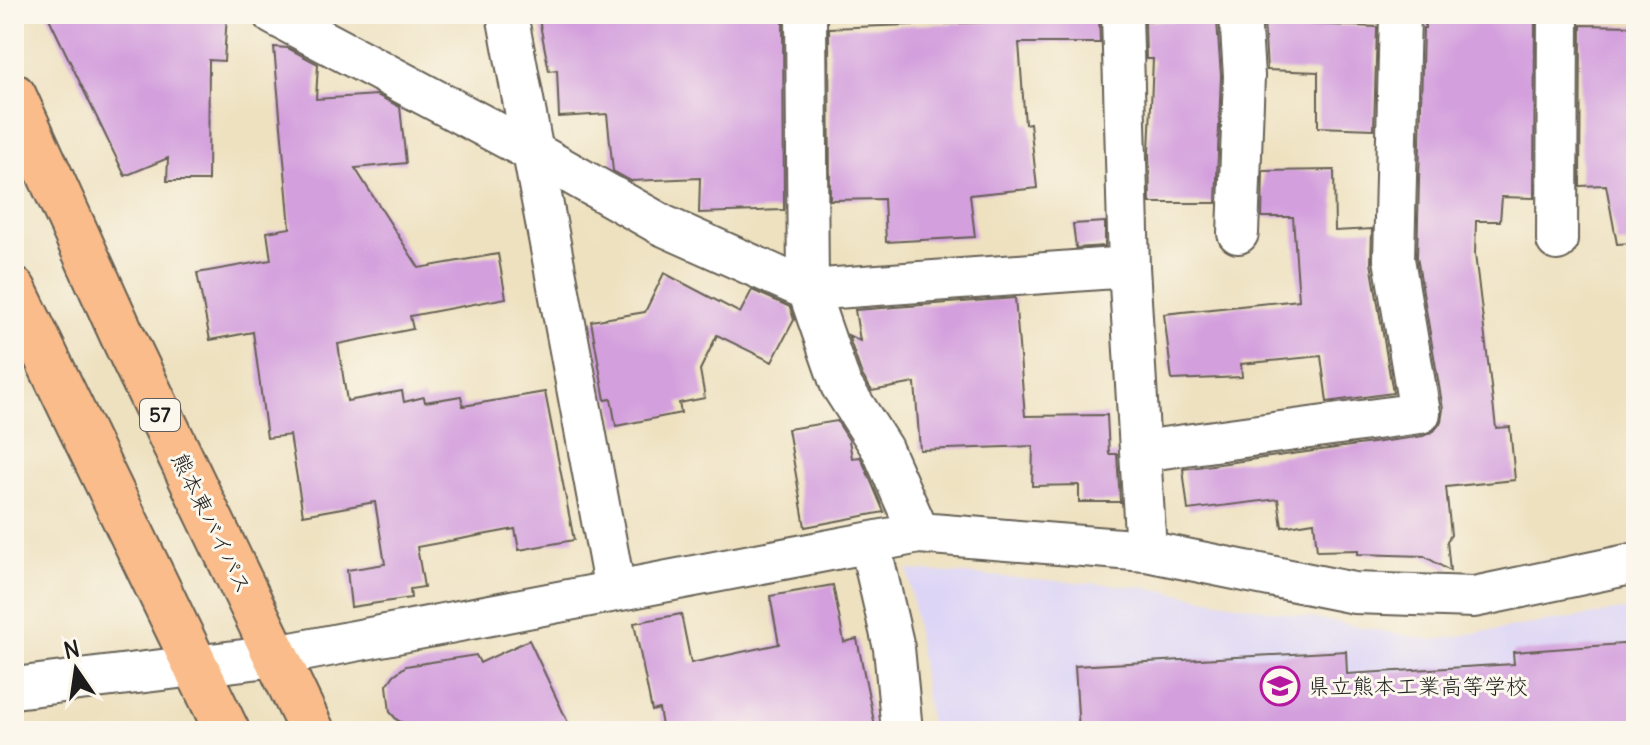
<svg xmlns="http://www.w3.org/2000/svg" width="1650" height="745" font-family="Delius,'Klee One',sans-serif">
  <rect width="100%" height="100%" fill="#fbf7ec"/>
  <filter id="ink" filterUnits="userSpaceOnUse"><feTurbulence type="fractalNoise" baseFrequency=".0125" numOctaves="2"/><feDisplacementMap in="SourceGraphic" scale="16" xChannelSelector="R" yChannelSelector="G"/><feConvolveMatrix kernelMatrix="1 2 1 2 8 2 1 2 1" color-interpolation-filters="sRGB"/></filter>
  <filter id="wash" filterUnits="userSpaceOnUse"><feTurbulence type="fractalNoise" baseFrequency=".006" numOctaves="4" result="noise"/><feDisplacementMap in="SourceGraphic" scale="32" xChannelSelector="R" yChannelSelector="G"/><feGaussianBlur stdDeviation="1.8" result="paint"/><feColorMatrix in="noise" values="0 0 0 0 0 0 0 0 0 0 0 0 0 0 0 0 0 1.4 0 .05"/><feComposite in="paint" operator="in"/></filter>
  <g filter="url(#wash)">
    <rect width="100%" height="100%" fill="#eee1c0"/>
    <path fill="#ddd5f6" d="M 908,570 L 1143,587 L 1432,640 L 1636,608 L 1636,731 L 931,731 Z"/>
    <g id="blocks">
      <path fill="#d39fdd" d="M 47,14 L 227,14 L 224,61 L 209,60 L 208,181 L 167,181 L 168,158 L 125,176 Z
        M 538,14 L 783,14 L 784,210 L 699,213 L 700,178 L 631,181 L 613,171 L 607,114 L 559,117 L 557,70 L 549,71 Z
        M 990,14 L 1099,14 L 1100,43 L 1019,43 L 1025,124 L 1030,123 L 1037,188 L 970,195 L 975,237 L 886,242 L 884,199 L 830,200 L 829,28 L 990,22 Z
        M 1425,14 L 1535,14 L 1534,198 L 1502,197 L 1500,221 L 1476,221 L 1475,254 L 1496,428 L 1510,427 L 1515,480 L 1446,487 L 1451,535 L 1447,541 L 1450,571 L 1424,556 L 1358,554 L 1358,550 L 1317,551 L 1314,522 L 1282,527 L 1278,499 L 1188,510 L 1183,469 L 1423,436 L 1434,431 L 1441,422 L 1443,409 L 1417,257 L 1423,28 L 1425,28 Z
        M 1145,21 L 1217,21 L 1221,76 L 1216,203 L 1150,203 L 1149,152 L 1153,59 L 1146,59 Z
        M 1264,22 L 1377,27 L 1374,129 L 1318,127 L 1318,72 L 1267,70 Z
        M 1581,25 L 1636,26 L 1633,243 L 1617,244 L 1606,185 L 1580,186 Z
        M 274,47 L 288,48 L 318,64 L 316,99 L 377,95 L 400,107 L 406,163 L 355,168 L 419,268 L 498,254 L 506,298 L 410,316 L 413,329 L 338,344 L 347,401 L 402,391 L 404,402 L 424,397 L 425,402 L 461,396 L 463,406 L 545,392 L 574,540 L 519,550 L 515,529 L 417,547 L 424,587 L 410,589 L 411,598 L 351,607 L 347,570 L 385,564 L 375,502 L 303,515 L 290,435 L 267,438 L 253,332 L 210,340 L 197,273 L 271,260 L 267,232 L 290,228 Z
        M 1334,170 L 1335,231 L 1372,229 L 1371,263 L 1393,393 L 1327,402 L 1321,356 L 1241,364 L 1242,377 L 1172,380 L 1164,314 L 1299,300 L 1293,217 L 1262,217 L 1263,171 Z
        M 1105,222 L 1105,246 L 1076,248 L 1073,224 Z
        M 664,273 L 740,313 L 752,290 L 790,307 L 794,320 L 772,362 L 717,335 L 700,370 L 705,398 L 679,403 L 681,413 L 616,426 L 611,399 L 605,400 L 591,321 L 645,312 Z
        M 1015,298 L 1025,416 L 1107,415 L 1109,454 L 1117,454 L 1120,502 L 1079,502 L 1079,485 L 1032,486 L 1033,446 L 920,450 L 915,383 L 872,391 L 862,375 L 848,335 L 860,341 L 855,310 Z
        M 837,421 L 849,440 L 852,458 L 860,457 L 862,460 L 884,512 L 805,527 L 788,429 Z
        M 833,585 L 844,642 L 857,639 L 876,731 L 663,731 L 659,709 L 652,711 L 634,623 L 681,614 L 691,663 L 779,644 L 770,596 Z
        M 529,640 L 572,731 L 418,731 L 397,720 L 390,712 L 387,685 L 394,675 L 406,666 L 476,655 L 480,663 Z
        M 1636,643 L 1636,725 L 1560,731 L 1079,731 L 1075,666 L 1346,651 L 1347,674 L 1514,664 L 1513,652 Z"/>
    </g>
  </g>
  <g filter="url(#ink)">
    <use href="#blocks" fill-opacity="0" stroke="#666155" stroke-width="2"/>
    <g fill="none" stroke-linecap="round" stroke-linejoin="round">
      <defs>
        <path id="minor" d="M 273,14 L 533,152 L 662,225 L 808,290 L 1129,267
          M 507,14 L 615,590
          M 806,14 L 808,290 L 841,385 L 882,449 L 919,533
          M 1122,14 L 1129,267 L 1146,551
          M 1238,233 L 1244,76 L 1240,14
          M 1557,240 L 1558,14
          M 1141,451 L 1420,413 L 1394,259 L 1400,14
          M 870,544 L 894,648 L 902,731
          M 14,688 L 276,656 L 919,533 L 1146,551 L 1354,593 L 1474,597 L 1636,563"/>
        <path id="trunk" d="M 14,96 L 124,339 L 312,731
          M 14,290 L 227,731"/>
      </defs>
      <use href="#minor" stroke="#666155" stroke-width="44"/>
      <use href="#trunk" stroke="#666155" stroke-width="48"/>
      <use href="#minor" stroke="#fff" stroke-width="40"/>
      <use href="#trunk" stroke="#f9bc8a" stroke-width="44"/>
    </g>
  </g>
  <defs>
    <symbol id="school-ring" viewBox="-11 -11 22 22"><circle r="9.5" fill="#fbf7ec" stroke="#b5179e" stroke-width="1.5"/><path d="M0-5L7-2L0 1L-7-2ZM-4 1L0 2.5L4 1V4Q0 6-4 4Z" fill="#b5179e"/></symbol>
  </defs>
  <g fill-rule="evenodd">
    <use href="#school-ring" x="1258" y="664" width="44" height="44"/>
  </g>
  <g text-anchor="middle" stroke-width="6" stroke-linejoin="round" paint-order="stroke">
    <rect fill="#fbf7ec" stroke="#5f5e5a" stroke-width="2" x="140" y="399" width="40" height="32" rx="6"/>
    <g font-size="20" font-weight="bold" fill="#1c1c1c">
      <text x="160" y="422">57</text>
    </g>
    <g font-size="22" fill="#1c1c1c" stroke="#fbf7ec">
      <text transform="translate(212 523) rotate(64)" y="8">熊本東バイパス</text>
    </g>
    <g font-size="22" fill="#1c1c1c" stroke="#fbf7ec" text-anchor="start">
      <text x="1308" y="694">県立熊本工業高等学校</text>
    </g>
  </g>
  <rect width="1650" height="745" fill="none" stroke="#fbf7ec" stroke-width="48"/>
  <g transform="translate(76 669) rotate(347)" stroke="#fbf7ec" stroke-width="6" paint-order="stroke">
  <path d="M0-6L14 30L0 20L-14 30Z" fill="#1c1c1c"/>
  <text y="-12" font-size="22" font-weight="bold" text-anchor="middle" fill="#1c1c1c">N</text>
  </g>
</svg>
